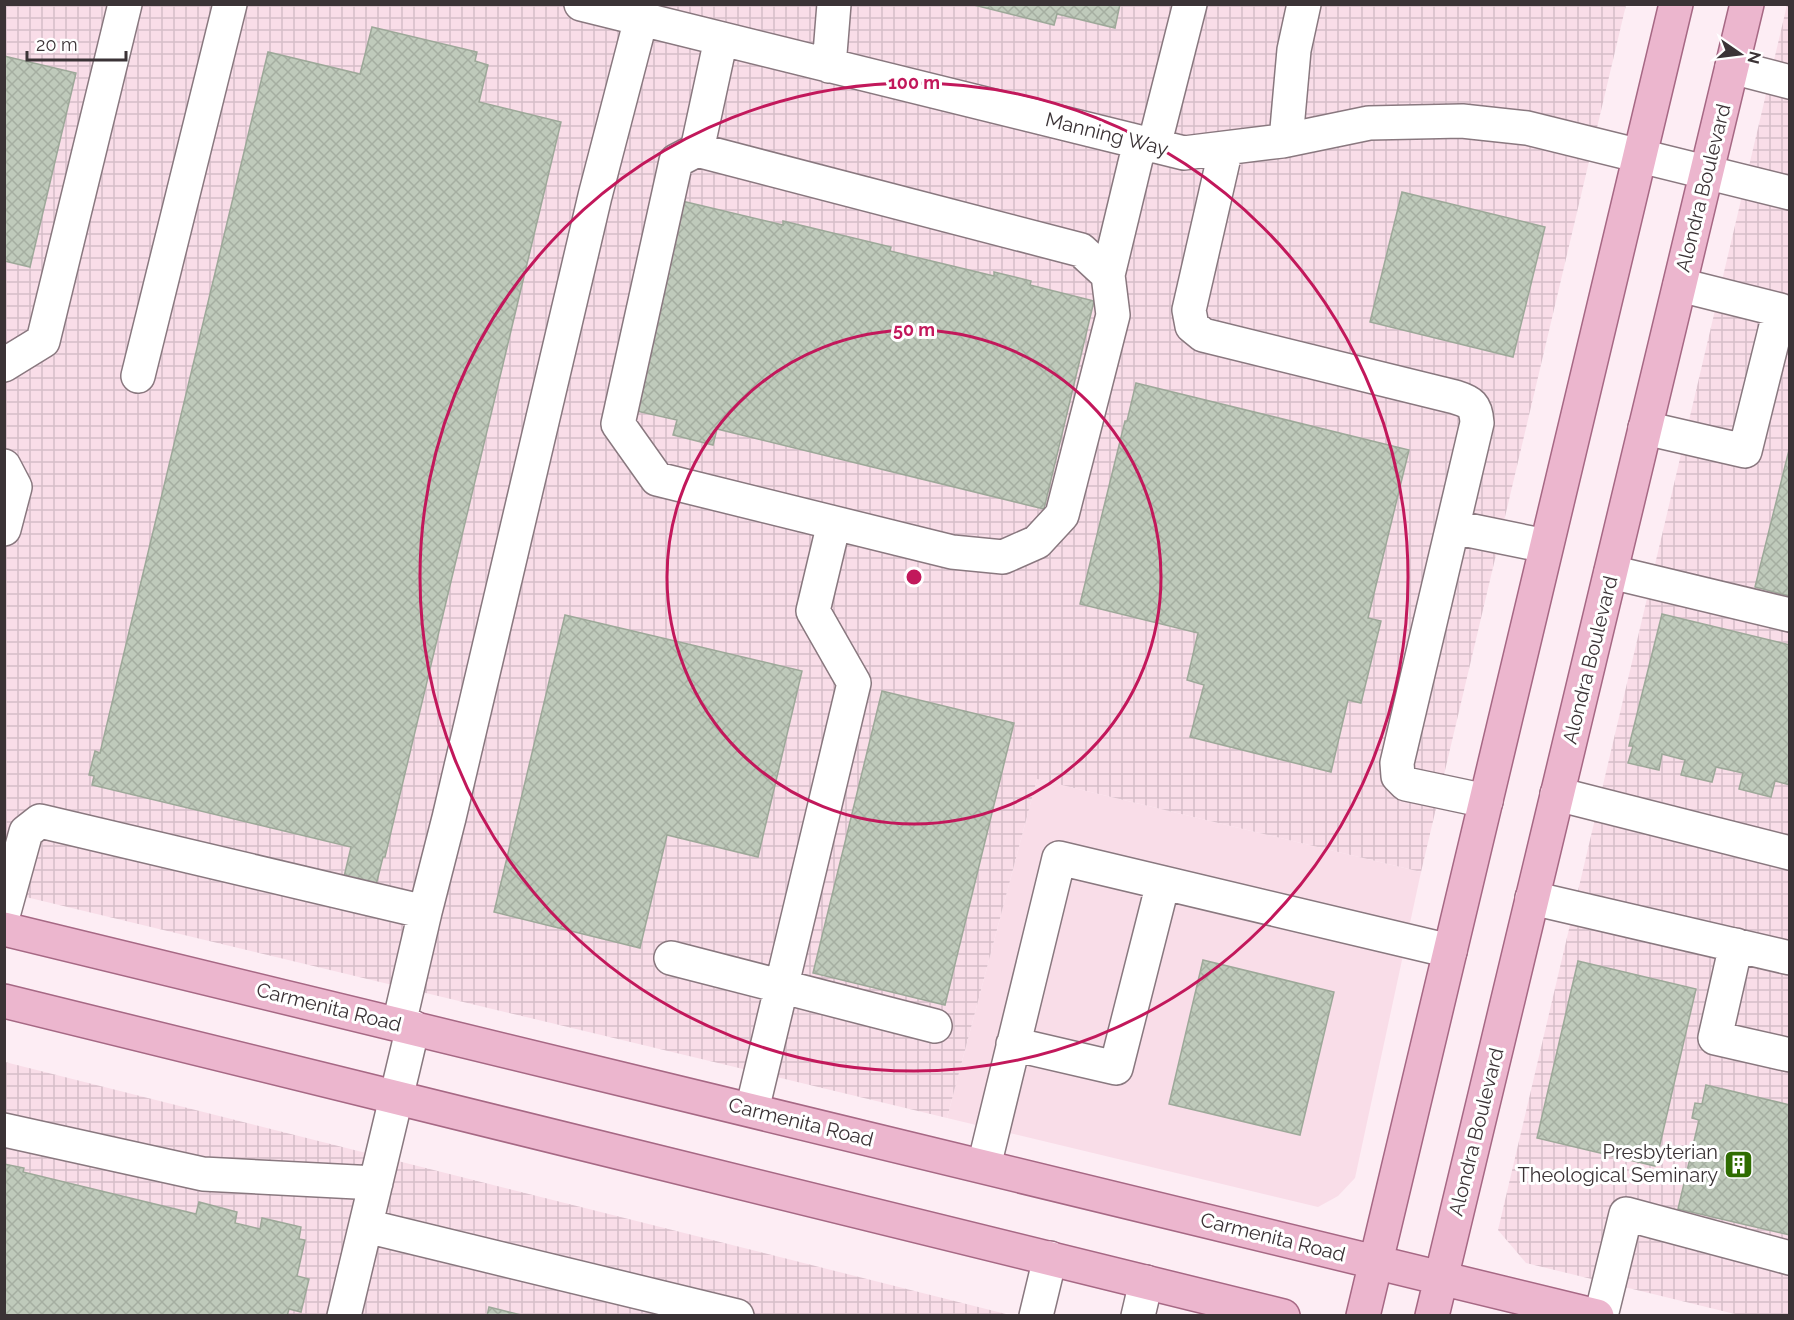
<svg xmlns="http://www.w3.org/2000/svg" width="1794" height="1320" font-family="Raleway,sans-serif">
  <defs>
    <pattern id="industrial-grid" width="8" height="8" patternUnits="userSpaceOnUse" patternTransform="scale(1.5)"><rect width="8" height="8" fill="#f9dde8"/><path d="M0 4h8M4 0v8" fill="none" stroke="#d6bec8"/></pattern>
    <pattern id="building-cross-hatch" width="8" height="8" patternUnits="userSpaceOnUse" patternTransform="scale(1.5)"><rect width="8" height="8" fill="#bfcabb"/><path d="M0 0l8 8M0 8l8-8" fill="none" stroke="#a5aea1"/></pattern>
  </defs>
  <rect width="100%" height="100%" fill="#fdedf4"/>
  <path fill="#f9dde8" d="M 1037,779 L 1421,872 L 1355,1178 L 1338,1196 L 1318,1207 L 947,1118 Z"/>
  <path fill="url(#industrial-grid)" d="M 5,5 L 1626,5 L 1421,872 L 1037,779 L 947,1118 L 5,892 Z
    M 1787,5 L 1789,5 L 1789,1315 L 1739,1315 L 1526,1263 L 1498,1230 Z
    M 5,1062 L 1010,1315 L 5,1315 Z"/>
  <path fill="url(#building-cross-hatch)" stroke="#9da899" stroke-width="1.5" d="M 970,4 L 1120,4 L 1115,28 L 1057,14 L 1054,25 Z
    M 372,27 L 477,52 L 475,61 L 488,65 L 479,102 L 561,122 L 385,857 L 383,857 L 375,889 L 343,881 L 351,847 L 92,785 L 94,776 L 89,775 L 95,751 L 100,753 L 268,52 L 360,74 Z
    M 4,56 L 76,73 L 30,267 L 4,261 Z
    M 1402,192 L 1545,227 L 1513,357 L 1370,322 Z
    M 682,201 L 783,225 L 783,221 L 891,247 L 890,251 L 994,276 L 994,272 L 1031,281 L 1030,285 L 1094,301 L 1044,509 L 717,429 L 713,445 L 673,435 L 677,420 L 632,410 Z
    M 1136,383 L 1409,450 L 1368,618 L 1381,621 L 1361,703 L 1348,700 L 1331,772 L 1190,737 L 1204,685 L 1187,680 L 1198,633 L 1080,604 L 1125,421 L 1127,421 Z
    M 1790,446 L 1790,596 L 1755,587 Z
    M 1662,614 L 1790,645 L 1790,785 L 1775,781 L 1771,797 L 1739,789 L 1743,773 L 1716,767 L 1712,782 L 1681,775 L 1685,760 L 1662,754 L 1659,770 L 1628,763 L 1633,746 L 1629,746 Z
    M 565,615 L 802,671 L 758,857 L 667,835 L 640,948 L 494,912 Z
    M 882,691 L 1014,723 L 945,1005 L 813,973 Z
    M 1203,960 L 1334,992 L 1300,1135 L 1169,1104 Z
    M 1578,961 L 1696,989 L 1655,1166 L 1537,1138 Z
    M 1706,1085 L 1790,1105 L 1790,1235 L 1678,1209 L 1699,1120 L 1692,1118 L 1695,1103 L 1702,1104 Z
    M 4,1164 L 24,1168 L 23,1172 L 196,1214 L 199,1202 L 237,1212 L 235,1223 L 260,1229 L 262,1218 L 301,1227 L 299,1239 L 305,1240 L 297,1276 L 309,1279 L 301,1312 L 289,1309 L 287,1316 L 4,1316 Z
    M 489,1307 L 525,1316 L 487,1316 Z"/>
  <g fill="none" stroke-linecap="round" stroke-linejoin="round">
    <defs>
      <path id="minor" d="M 581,4 L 1184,153 L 1282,141 L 1369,123 L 1462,121 L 1527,128 L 1790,193
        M 829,66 L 834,4
        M 1732,67 L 1790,82
        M 1286,140 L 1294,50 L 1304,4
        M 1154,146 L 1190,4
        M 1226,148 L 1189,310 L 1192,326 L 1203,335 L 1455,397 C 1471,402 1476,405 1477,423 L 1397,763 L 1398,776 L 1406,784 L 1486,801
        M 697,150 L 676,161 L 618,424 L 657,479 L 952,552 L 1003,557 L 1037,542 L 1062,515 L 1113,315 L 1108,275 L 1081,250 L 697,150 L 721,39
        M 1108,275 L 1140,142
        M 4,365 L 43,341 L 125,4
        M 138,376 L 230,4
        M 1645,428 L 1745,451 L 1780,310 L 1680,285
        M 4,466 L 15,487 L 4,529
        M 1453,527 L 1546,546
        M 1611,572 L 1790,615
        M 1557,794 L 1790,853
        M 1532,898 L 1790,958
        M 4,912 L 26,832 L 40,821 L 425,912 L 399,1024
        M 425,912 L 449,818 L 595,196 L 641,19
        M 1736,945 L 1715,1038 L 1790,1055
        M 671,958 L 935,1026
        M 1013,1044 L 1116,1068 L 1163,883
        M 752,1110 L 854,683 L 813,611 L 834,523
        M 4,1130 L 203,1174 L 376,1183
        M 984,1166 L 1059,858 L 1450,951
        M 366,1226 L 737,1316
        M 344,1316 L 413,1027
        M 1036,1316 L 1050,1258
        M 1138,1316 L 1146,1282
        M 1601,1316 L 1626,1214 L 1790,1258"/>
      <path id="major" d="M 4,929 L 1597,1316
        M 4,1001 L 1283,1316
        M 1363,1316 L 1676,4
        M 1432,1316 L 1747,4"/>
    </defs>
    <use href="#minor" stroke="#89787f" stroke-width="36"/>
    <use href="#major" stroke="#a66884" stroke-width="36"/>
    <use href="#minor" stroke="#fff" stroke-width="33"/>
    <use href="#major" stroke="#ecb6ce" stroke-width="33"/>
  </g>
  <g fill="none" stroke="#c2185b" stroke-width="3">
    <circle cx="914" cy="577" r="247"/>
    <circle cx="914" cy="577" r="494"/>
  </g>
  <defs>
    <symbol id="building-square" viewBox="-11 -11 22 22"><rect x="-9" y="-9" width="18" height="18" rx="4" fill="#2e6c00" stroke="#fff"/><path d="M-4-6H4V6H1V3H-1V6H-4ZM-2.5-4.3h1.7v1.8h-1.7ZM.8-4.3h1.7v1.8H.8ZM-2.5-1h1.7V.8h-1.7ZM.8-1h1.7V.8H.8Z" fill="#fff"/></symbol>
  </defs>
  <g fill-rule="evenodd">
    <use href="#building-square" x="1722" y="1148" width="33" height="33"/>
  </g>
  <g text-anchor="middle" stroke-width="6" stroke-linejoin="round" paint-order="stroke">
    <g font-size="20" fill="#3b3336" stroke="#fff">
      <text transform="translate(1107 134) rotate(14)" y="7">Manning Way</text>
      <text transform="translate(1703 188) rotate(-76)" y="7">Alondra Boulevard</text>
      <text transform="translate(1590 660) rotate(-76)" y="7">Alondra Boulevard</text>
      <text transform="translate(329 1007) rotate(14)" y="7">Carmenita Road</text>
      <text transform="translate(801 1122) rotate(14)" y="7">Carmenita Road</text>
      <text transform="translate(1476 1132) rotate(-76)" y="7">Alondra Boulevard</text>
      <text transform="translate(1273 1237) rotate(14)" y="7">Carmenita Road</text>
    </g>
    <g font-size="20" fill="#3b3336" stroke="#fff" text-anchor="end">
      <text x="1718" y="1159">Presbyterian<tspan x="1718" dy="23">Theological Seminary</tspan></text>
    </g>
  </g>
  <circle cx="914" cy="577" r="9" fill="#c2185b" stroke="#fff" stroke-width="3"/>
  <g font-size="18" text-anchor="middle" font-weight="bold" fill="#c2185b" stroke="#fff" stroke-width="6" stroke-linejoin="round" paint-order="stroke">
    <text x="914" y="89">100 m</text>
    <text x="914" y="336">50 m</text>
  </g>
  <rect width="1794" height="1320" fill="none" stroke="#3b3336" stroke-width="12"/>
  <g transform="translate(1740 54) rotate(104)" stroke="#ffffff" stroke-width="4.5" paint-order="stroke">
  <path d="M0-4.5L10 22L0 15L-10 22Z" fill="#3b3336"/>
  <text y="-9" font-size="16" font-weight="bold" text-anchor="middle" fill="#3b3336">N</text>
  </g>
  <path d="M27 51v9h99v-9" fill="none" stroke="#3b3336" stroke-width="3"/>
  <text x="36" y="51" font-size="18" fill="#3b3336" stroke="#ffffff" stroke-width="4.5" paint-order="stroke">20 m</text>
</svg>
